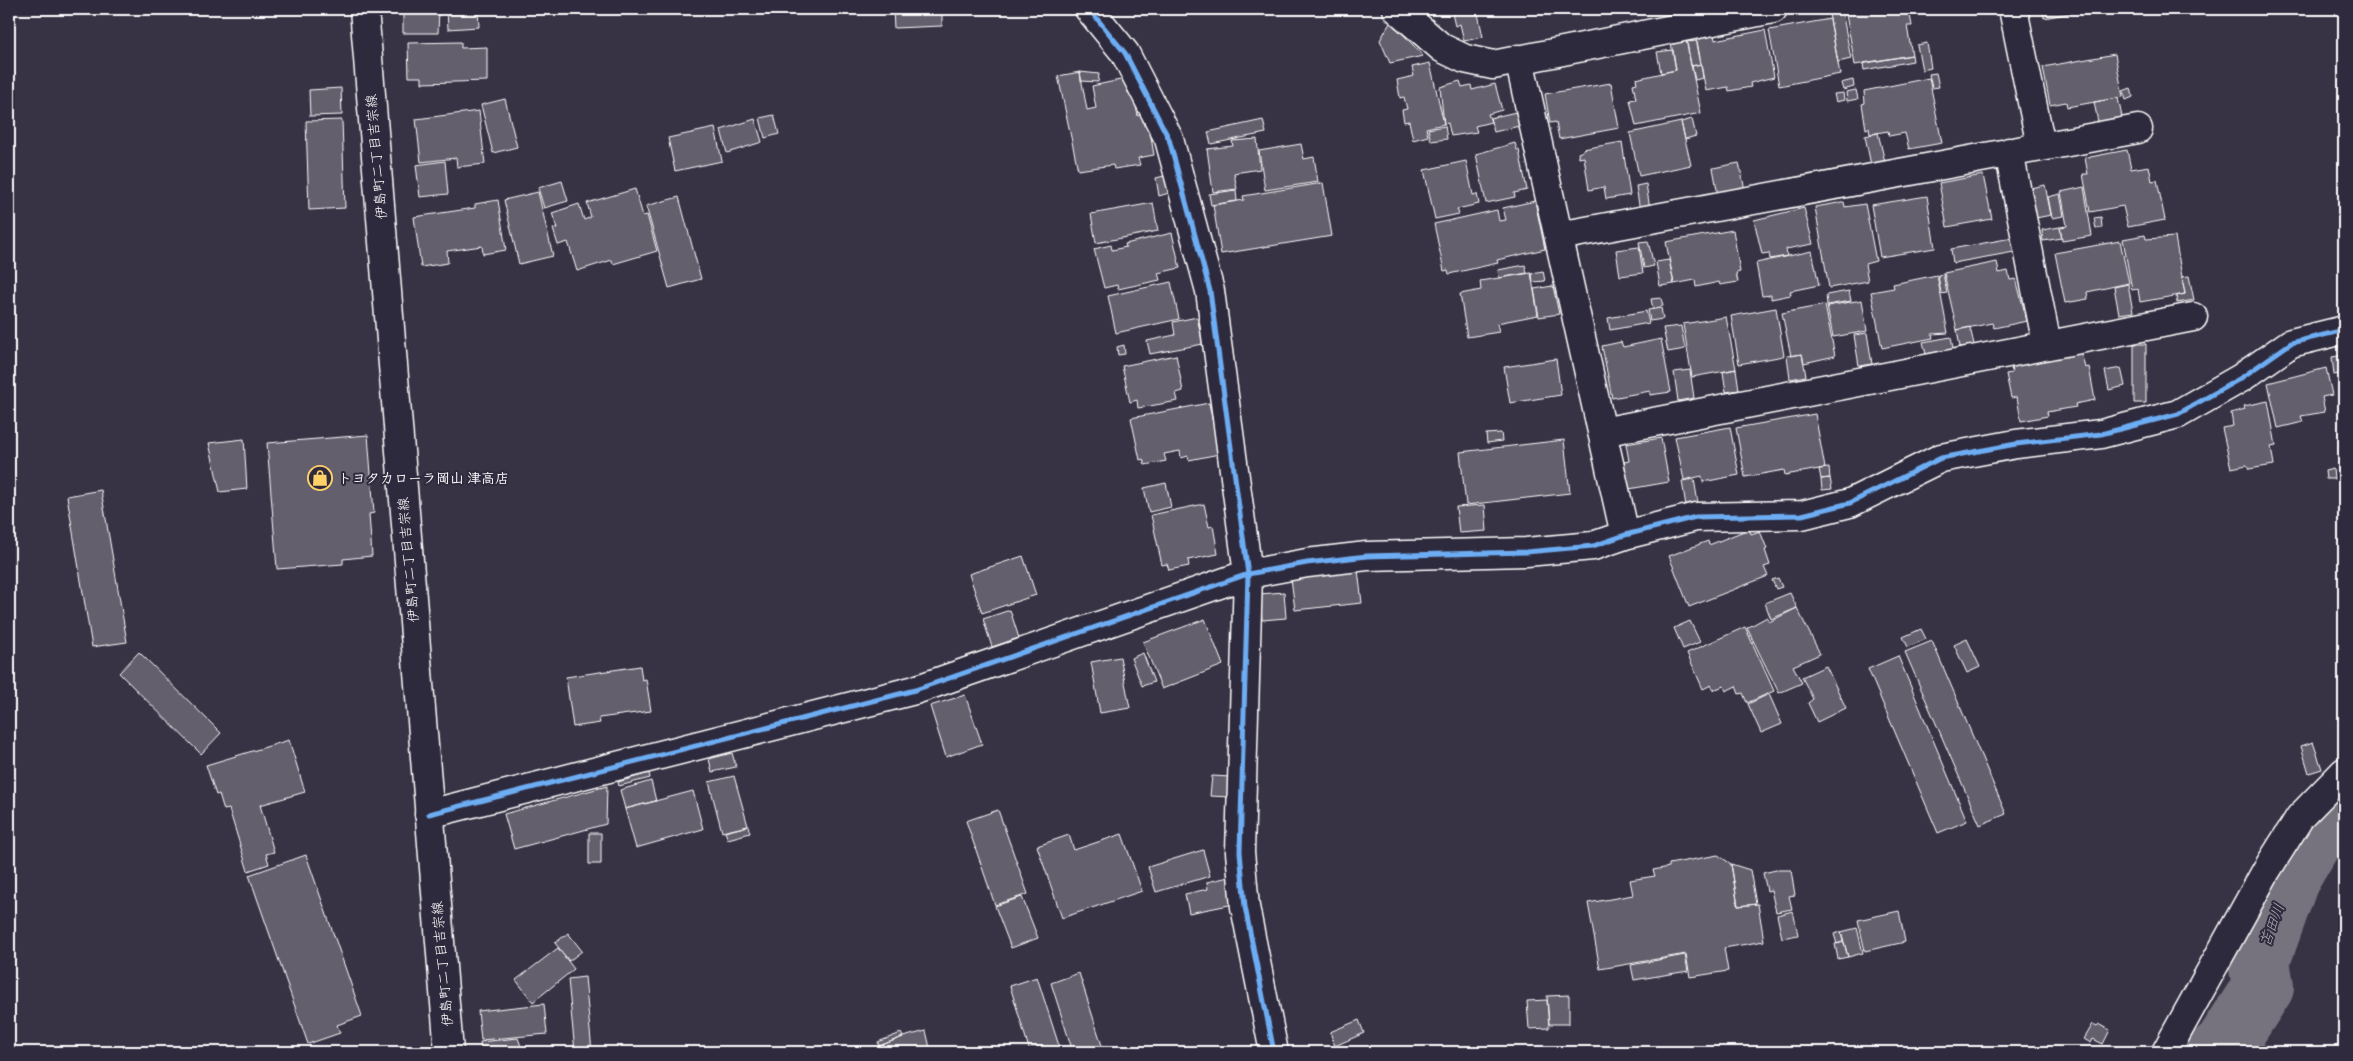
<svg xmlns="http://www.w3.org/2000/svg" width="2353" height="1061" font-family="Pangolin,'Klee One',sans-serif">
  <rect width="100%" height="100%" fill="#373345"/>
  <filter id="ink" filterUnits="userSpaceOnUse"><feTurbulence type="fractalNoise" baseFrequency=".02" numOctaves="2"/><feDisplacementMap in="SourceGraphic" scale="10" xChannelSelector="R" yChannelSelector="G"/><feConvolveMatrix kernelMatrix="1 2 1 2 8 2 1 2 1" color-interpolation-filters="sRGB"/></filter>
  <g filter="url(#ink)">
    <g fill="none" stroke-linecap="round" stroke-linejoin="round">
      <path stroke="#76737f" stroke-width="62" d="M 2218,1052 L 2225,1046 L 2263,987 L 2259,961 L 2288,880 L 2316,832 L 2344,801"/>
    </g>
    <path fill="#635f6d" stroke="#fff" d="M 413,9 L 439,9 L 438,33 L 403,33 L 403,10 Z
      M 447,9 L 478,9 L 479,27 L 448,29 Z
      M 893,9 L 955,9 L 955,12 L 942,13 L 942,26 L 894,28 Z
      M 1451,9 L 1477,9 L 1483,37 L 1464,41 L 1460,24 L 1455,26 Z
      M 1845,9 L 1887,9 L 1888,14 L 1909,10 L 1912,26 L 1907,26 L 1912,55 L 1855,65 Z
      M 2043,9 L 2093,9 L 2044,18 Z
      M 1842,11 L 1851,59 L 1838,62 L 1829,14 Z
      M 1830,19 L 1840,74 L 1779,86 L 1769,30 Z
      M 1390,23 L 1403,34 L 1423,56 L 1390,63 L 1380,40 Z
      M 1765,30 L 1774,77 L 1750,83 L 1751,87 L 1729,91 L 1728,87 L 1706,91 L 1696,38 L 1714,34 L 1715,40 Z
      M 1686,40 L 1701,113 L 1636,126 L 1630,100 L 1636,99 L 1633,84 L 1637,83 L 1636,79 L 1676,70 L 1671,43 Z
      M 1697,41 L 1701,64 L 1691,66 L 1687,42 Z
      M 461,42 L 461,48 L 487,47 L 487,81 L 422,83 L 422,77 L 409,77 L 408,43 Z
      M 1927,43 L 1931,68 L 1922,70 L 1917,45 Z
      M 1673,50 L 1676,70 L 1661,73 L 1657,52 Z
      M 2115,54 L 2123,97 L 2067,107 L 2066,102 L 2050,105 L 2043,67 Z
      M 1912,55 L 1913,61 L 1864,70 L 1863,63 Z
      M 1430,63 L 1444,124 L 1426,128 L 1428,136 L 1413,140 L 1409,121 L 1404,122 L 1402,110 L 1407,109 L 1404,97 L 1400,98 L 1397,80 L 1414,76 L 1412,67 Z
      M 1701,64 L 1703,78 L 1695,80 L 1692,66 Z
      M 1080,72 L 1087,110 L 1096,108 L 1092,86 L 1125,79 L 1128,93 L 1133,92 L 1138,116 L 1142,115 L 1144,126 L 1149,125 L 1154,155 L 1138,158 L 1140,165 L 1114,169 L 1113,165 L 1078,170 L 1058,76 Z
      M 1080,72 L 1099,74 L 1098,82 L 1081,81 Z
      M 1936,73 L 1939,87 L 1932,88 L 1929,74 Z
      M 1929,78 L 1942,143 L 1909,149 L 1905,133 L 1889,136 L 1888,131 L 1870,134 L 1869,128 L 1866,129 L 1862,104 L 1865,103 L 1864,91 Z
      M 1853,80 L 1854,87 L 1843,90 L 1841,83 Z
      M 1460,81 L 1462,87 L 1471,85 L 1472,90 L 1495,84 L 1502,110 L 1488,114 L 1491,122 L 1475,126 L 1477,132 L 1451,136 L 1448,123 L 1444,124 L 1440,87 Z
      M 1611,83 L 1619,128 L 1559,139 L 1556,122 L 1550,123 L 1545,94 Z
      M 341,88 L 342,115 L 310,116 L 309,90 Z
      M 2131,88 L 2133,97 L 2126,100 L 2123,91 Z
      M 1856,90 L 1858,99 L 1847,101 L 1846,92 Z
      M 1843,93 L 1844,100 L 1836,102 L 1834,94 Z
      M 2118,98 L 2122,117 L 2098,122 L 2094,102 Z
      M 505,99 L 517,147 L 493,153 L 481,105 Z
      M 479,111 L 485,164 L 457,167 L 456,158 L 421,162 L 416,119 Z
      M 1516,112 L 1519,126 L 1494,132 L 1490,118 Z
      M 774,115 L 779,134 L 765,138 L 760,118 Z
      M 755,119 L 762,142 L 727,153 L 721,130 Z
      M 1692,119 L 1696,136 L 1685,139 L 1681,122 Z
      M 342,120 L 345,208 L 309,210 L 306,121 Z
      M 1263,120 L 1266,133 L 1211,144 L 1208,132 Z
      M 1681,122 L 1691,165 L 1639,176 L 1630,133 Z
      M 1445,126 L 1447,139 L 1431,141 L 1428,129 Z
      M 715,128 L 722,161 L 675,171 L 668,138 Z
      M 1878,133 L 1885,162 L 1871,165 L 1865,136 Z
      M 1257,139 L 1260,169 L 1234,173 L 1237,189 L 1213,192 L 1207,149 L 1233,146 L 1232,141 Z
      M 1622,142 L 1630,195 L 1606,199 L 1604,187 L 1589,190 L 1584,157 L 1579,158 L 1578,153 L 1583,151 L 1583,149 Z
      M 1515,143 L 1517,150 L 1519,150 L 1527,190 L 1514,193 L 1515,197 L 1486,203 L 1476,154 Z
      M 1301,144 L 1304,159 L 1314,157 L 1318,182 L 1265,190 L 1259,151 Z
      M 2127,150 L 2131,169 L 2149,166 L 2152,181 L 2157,180 L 2165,220 L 2128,227 L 2123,206 L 2090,212 L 2083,174 L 2088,174 L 2085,158 Z
      M 445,161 L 448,194 L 420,197 L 416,165 Z
      M 1466,161 L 1473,195 L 1477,194 L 1479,204 L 1457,209 L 1459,214 L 1435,219 L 1424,170 Z
      M 1739,163 L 1745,190 L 1718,195 L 1713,168 Z
      M 1168,175 L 1172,192 L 1159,196 L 1156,178 Z
      M 1983,175 L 1992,219 L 1947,227 L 1939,183 Z
      M 562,181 L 568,201 L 544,208 L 538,188 Z
      M 1323,183 L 1332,236 L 1221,254 L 1213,205 L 1244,200 L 1243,196 Z
      M 1646,184 L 1650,209 L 1640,211 L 1636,186 Z
      M 2045,185 L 2051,215 L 2036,218 L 2030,188 Z
      M 2084,187 L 2092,236 L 2062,241 L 2060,227 L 2067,226 L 2061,192 Z
      M 635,189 L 643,216 L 647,215 L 657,251 L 613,264 L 612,260 L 577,271 L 568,242 L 558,245 L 553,229 L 557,228 L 552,213 L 579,204 L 584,220 L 591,217 L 587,203 Z
      M 1236,190 L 1237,201 L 1211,205 L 1209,194 Z
      M 538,192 L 553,256 L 519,264 L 504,200 Z
      M 2060,194 L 2064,216 L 2052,218 L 2048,197 Z
      M 1927,196 L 1935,248 L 1880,257 L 1871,205 Z
      M 679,197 L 701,279 L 669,288 L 646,206 Z
      M 498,200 L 506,250 L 483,254 L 482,246 L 447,251 L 448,263 L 421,267 L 414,217 L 475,208 L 475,204 Z
      M 1535,201 L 1545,249 L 1497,260 L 1498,263 L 1449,274 L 1448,270 L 1444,271 L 1434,224 L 1497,210 L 1499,221 L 1506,220 L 1503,208 Z
      M 1844,202 L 1845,207 L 1865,204 L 1876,261 L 1865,264 L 1868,281 L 1829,288 L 1815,207 Z
      M 1153,203 L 1158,231 L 1096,243 L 1091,214 Z
      M 1804,208 L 1813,244 L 1786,249 L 1787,256 L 1770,259 L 1769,253 L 1762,254 L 1754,220 Z
      M 2101,217 L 2102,228 L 2096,229 L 2094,218 Z
      M 2060,227 L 2062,238 L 2043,241 L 2042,230 Z
      M 1733,230 L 1740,272 L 1736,273 L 1738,282 L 1720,285 L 1719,282 L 1696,287 L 1695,280 L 1674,284 L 1666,242 Z
      M 1172,233 L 1180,268 L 1158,273 L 1160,280 L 1118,289 L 1117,285 L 1104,288 L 1094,249 L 1111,245 L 1112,250 L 1126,247 L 1125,244 Z
      M 2145,235 L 2146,239 L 2175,237 L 2185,294 L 2140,302 L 2138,289 L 2132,290 L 2123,239 Z
      M 2012,238 L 2014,252 L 1953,263 L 1951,249 Z
      M 1648,241 L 1654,266 L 1644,268 L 1639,242 Z
      M 2120,241 L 2129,283 L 2087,292 L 2088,299 L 2065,303 L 2055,253 Z
      M 1639,247 L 1643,273 L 1620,276 L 1616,250 Z
      M 1812,251 L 1819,285 L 1790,291 L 1791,295 L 1771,299 L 1771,295 L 1762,296 L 1756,263 Z
      M 1669,260 L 1674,284 L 1660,286 L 1656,262 Z
      M 1997,262 L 1999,273 L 2008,271 L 2010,280 L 2016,279 L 2027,321 L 1994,328 L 1992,323 L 1957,330 L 1944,273 Z
      M 1525,265 L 1527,273 L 1499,278 L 1498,270 Z
      M 1543,271 L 1545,281 L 1533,282 L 1532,273 Z
      M 1531,273 L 1538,315 L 1497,323 L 1499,332 L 1467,337 L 1460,294 L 1481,290 L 1480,281 Z
      M 1943,274 L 1947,293 L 1941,294 L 1938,275 Z
      M 1937,275 L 1948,333 L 1932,334 L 1933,338 L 1882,348 L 1871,292 L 1894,288 L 1893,284 Z
      M 2189,276 L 2194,300 L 2177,303 L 2176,296 L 2185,294 L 2182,277 Z
      M 1171,282 L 1179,319 L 1116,333 L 1108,296 Z
      M 2128,284 L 2133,312 L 2119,314 L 2114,287 Z
      M 1553,286 L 1559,314 L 1539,317 L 1534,289 Z
      M 1849,291 L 1851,301 L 1827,305 L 1826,295 Z
      M 1661,298 L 1663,306 L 1653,309 L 1651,299 Z
      M 1862,300 L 1867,331 L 1833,337 L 1827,306 Z
      M 1825,305 L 1835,356 L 1804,363 L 1802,354 L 1791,356 L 1782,313 Z
      M 1661,308 L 1663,319 L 1650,321 L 1648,310 Z
      M 1776,308 L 1784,356 L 1739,364 L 1731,316 Z
      M 1646,311 L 1649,323 L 1610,330 L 1608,318 Z
      M 1197,317 L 1203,344 L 1150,354 L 1147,341 L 1175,335 L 1173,322 Z
      M 1726,317 L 1736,369 L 1692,377 L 1683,324 Z
      M 1681,326 L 1685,349 L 1668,352 L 1663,328 Z
      M 1970,327 L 1974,345 L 1960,347 L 1957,330 Z
      M 1867,333 L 1872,364 L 1859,366 L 1854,335 Z
      M 1951,337 L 1953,349 L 1926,354 L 1923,342 Z
      M 1661,339 L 1671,392 L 1650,395 L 1650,391 L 1612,398 L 1602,346 L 1621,342 L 1623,347 Z
      M 2134,344 L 2146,344 L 2146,403 L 2134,403 Z
      M 1124,345 L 1125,354 L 1118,355 L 1117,347 Z
      M 2081,352 L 2085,368 L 2089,367 L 2095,400 L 2075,404 L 2076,407 L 2047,412 L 2048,416 L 2021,421 L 2017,397 L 2011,398 L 2006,374 L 2012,373 L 2011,366 Z
      M 1802,354 L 1806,376 L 1790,379 L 1787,356 Z
      M 1176,355 L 1183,391 L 1176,393 L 1178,401 L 1138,408 L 1137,400 L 1130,402 L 1122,366 Z
      M 2344,355 L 2344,373 L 2334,375 L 2332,357 Z
      M 1556,359 L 1561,395 L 1510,403 L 1504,367 Z
      M 2121,368 L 2125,386 L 2109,390 L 2105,371 Z
      M 2326,368 L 2332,395 L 2322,397 L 2325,412 L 2301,416 L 2303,422 L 2278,428 L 2268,383 Z
      M 1736,369 L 1739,390 L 1726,392 L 1723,372 Z
      M 1690,370 L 1694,398 L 1678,401 L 1674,372 Z
      M 2268,401 L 2276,446 L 2271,447 L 2274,465 L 2249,469 L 2247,465 L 2231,468 L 2222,428 L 2233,426 L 2231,413 L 2245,409 L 2244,406 Z
      M 1209,403 L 1219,454 L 1189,460 L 1188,456 L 1181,458 L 1180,451 L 1164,454 L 1166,461 L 1145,465 L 1143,459 L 1140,460 L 1131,418 Z
      M 1815,414 L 1825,468 L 1785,475 L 1784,470 L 1745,477 L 1736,428 Z
      M 1730,427 L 1739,475 L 1703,482 L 1702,476 L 1684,480 L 1675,437 Z
      M 1501,433 L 1502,441 L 1487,443 L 1486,434 Z
      M 368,435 L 374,513 L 369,514 L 372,556 L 343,559 L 343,564 L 277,569 L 267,443 Z
      M 1661,438 L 1669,482 L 1629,489 L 1624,462 L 1629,461 L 1626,444 Z
      M 244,439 L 247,489 L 220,492 L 209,443 Z
      M 1564,440 L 1570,493 L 1466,505 L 1460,452 Z
      M 1829,468 L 1830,478 L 1821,479 L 1819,469 Z
      M 2333,469 L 2334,479 L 2326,479 L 2325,471 Z
      M 1830,478 L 1832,489 L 1822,490 L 1821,479 Z
      M 1694,479 L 1698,503 L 1686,506 L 1682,481 Z
      M 1166,483 L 1171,507 L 1149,512 L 1144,488 Z
      M 101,490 L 127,642 L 92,647 L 67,496 Z
      M 1204,504 L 1209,527 L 1213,526 L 1218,554 L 1188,560 L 1189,566 L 1169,570 L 1167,564 L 1162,565 L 1151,515 Z
      M 1485,505 L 1487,531 L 1459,533 L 1456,507 Z
      M 1749,529 L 1751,534 L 1760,531 L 1767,549 L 1765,550 L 1770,565 L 1764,567 L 1768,576 L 1689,607 L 1669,556 L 1708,541 L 1709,545 Z
      M 1023,556 L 1036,595 L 982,613 L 969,574 Z
      M 1358,570 L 1362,603 L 1295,610 L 1291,578 Z
      M 1778,578 L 1782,587 L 1776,589 L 1772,580 Z
      M 1284,592 L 1286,618 L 1262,620 L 1260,594 Z
      M 1790,593 L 1797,608 L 1771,619 L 1765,603 Z
      M 1797,608 L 1820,654 L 1793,666 L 1802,683 L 1779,693 L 1747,628 L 1767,617 L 1769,622 Z
      M 1010,610 L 1019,638 L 992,647 L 983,619 Z
      M 1205,619 L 1223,665 L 1162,689 L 1143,642 Z
      M 1690,621 L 1700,642 L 1683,649 L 1674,628 Z
      M 1745,627 L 1774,691 L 1747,703 L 1743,693 L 1739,694 L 1736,686 L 1726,691 L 1724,686 L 1713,690 L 1711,685 L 1703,689 L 1687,653 Z
      M 1921,629 L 1926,639 L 1908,647 L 1903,637 Z
      M 1967,639 L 1980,667 L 1967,673 L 1954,645 Z
      M 1932,641 L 2006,814 L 1980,825 L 1905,652 Z
      M 139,652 L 221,733 L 201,754 L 119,673 Z
      M 1143,653 L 1154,682 L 1142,686 L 1131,658 Z
      M 1898,656 L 1967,821 L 1938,833 L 1868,669 Z
      M 1120,657 L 1130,708 L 1100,713 L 1091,662 Z
      M 640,666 L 642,680 L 646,679 L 651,711 L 599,718 L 600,723 L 573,727 L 566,677 Z
      M 1826,666 L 1846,708 L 1817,722 L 1808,703 L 1813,699 L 1802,677 Z
      M 1769,694 L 1782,724 L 1761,733 L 1748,704 Z
      M 965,695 L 982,744 L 946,757 L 930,706 Z
      M 289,740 L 305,792 L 260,805 L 274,852 L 266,854 L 269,864 L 248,871 L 229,809 L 224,810 L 219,794 L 216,795 L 206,765 Z
      M 2313,742 L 2322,769 L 2309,773 L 2301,746 Z
      M 732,753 L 736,767 L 712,772 L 709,759 Z
      M 649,773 L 650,778 L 619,786 L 618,782 Z
      M 734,776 L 748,826 L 722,832 L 709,782 Z
      M 1212,776 L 1231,777 L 1230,797 L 1210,796 Z
      M 651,781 L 656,801 L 625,809 L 620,790 Z
      M 607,786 L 606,824 L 514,849 L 504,814 Z
      M 693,791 L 703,829 L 636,848 L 625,809 Z
      M 998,810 L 1028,894 L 995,905 L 966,821 Z
      M 748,826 L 750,833 L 728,839 L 725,832 Z
      M 589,833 L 601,833 L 601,864 L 589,864 Z
      M 1122,834 L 1142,891 L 1062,918 L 1037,846 L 1069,835 L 1074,850 Z
      M 1203,850 L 1210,876 L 1156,892 L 1148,867 Z
      M 306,855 L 362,1016 L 337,1025 L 340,1033 L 308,1044 L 249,875 Z
      M 1718,855 L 1731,864 L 1738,906 L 1758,904 L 1764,941 L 1724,948 L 1728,971 L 1690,977 L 1686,954 L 1600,969 L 1588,903 L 1633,895 L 1630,880 L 1655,876 L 1653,870 L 1669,867 L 1669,864 Z
      M 1731,864 L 1750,870 L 1756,904 L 1738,906 Z
      M 1776,870 L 1791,870 L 1795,895 L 1789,896 L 1792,909 L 1776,912 L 1771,890 L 1767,891 L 1763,873 Z
      M 1229,877 L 1234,904 L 1189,913 L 1185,894 L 1208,889 L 1207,882 Z
      M 1022,897 L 1038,938 L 1011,948 L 995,906 Z
      M 1793,911 L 1798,935 L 1782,938 L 1777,915 Z
      M 1899,911 L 1905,942 L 1865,951 L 1858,920 Z
      M 1857,928 L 1863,953 L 1848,957 L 1841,932 Z
      M 1841,932 L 1843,942 L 1837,944 L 1834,934 Z
      M 568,933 L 582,951 L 569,961 L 555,943 Z
      M 1844,942 L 1848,957 L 1838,959 L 1835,944 Z
      M 558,948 L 574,969 L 533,1002 L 516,980 Z
      M 1685,955 L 1688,971 L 1634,980 L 1631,965 Z
      M 1079,973 L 1104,1052 L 1073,1052 L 1051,983 Z
      M 585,977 L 592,1052 L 575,1052 L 568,979 Z
      M 1037,977 L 1061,1052 L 1030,1052 L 1010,986 Z
      M 1569,995 L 1569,1024 L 1549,1024 L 1547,996 Z
      M 1547,1000 L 1549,1028 L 1529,1029 L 1527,1001 Z
      M 544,1004 L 547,1034 L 481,1040 L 478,1011 Z
      M 1359,1020 L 1364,1033 L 1335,1046 L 1330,1032 Z
      M 2093,1024 L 2097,1026 L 2099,1024 L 2110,1030 L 2103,1044 L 2093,1039 L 2091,1043 L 2084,1039 Z
      M 926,1031 L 931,1052 L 863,1052 L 903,1037 Z
      M 901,1033 L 903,1037 L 879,1046 L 878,1042 Z
      M 518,1038 L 523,1052 L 481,1052 L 480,1042 Z"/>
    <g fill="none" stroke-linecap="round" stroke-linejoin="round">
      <defs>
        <path id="street" d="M 1089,9 L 1125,53 L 1169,139 L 1210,291 L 1248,574 L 1240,852 L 1245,907 L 1274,1052
          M 1397,9 L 1442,48 L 1465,59 L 1493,65 L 1773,9
          M 2013,9 L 2041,146
          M 1519,59 L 1625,535
          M 2009,152 L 2047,345
          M 1559,236 L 2138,129
          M 1602,432 L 2193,317
          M 429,814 L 915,690 L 1248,574 L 1307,563 L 1367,556 L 1526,552 L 1593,546 L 1625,535 L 1696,517 L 1802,515 L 1850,503 L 1941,458 L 2016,444 L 2101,434 L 2178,414 L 2241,378 L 2291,343 L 2344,330
          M 2166,1052 L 2266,871 L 2300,817 L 2344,772"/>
        <path id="secondary" d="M 364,9 L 449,1052"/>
      </defs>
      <use href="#street" stroke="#fff" stroke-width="31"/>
      <use href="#secondary" stroke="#fff" stroke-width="31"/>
      <use href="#street" stroke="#2f2a3d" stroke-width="28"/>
      <use href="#secondary" stroke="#2f2a3d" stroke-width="28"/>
      <defs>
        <path id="cycleway" d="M 1089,9 L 1125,53 L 1169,139 L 1210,291 L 1248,574 L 1240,852 L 1245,907 L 1274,1052
          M 429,814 L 915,690 L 1248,574 L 1307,563 L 1367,556 L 1526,552 L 1593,546 L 1625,535 L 1696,517 L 1802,515 L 1850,503 L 1941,458 L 2016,444 L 2101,434 L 2178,414 L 2241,378 L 2291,343 L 2344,330"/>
      </defs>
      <use href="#cycleway" stroke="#2f2a3d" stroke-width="8"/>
      <use href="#cycleway" stroke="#6dadf4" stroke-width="5"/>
    </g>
  </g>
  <defs>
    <symbol id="shop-ring" viewBox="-11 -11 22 22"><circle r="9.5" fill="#2f2a3d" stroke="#ffd166" stroke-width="1.5"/><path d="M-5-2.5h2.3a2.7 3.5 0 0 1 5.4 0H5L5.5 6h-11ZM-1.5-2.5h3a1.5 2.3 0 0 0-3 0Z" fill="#ffd166"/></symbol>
  </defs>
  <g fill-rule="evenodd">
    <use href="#shop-ring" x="306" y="464" width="28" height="28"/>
  </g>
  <g text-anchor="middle" stroke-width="4" stroke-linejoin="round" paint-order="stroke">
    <g font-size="14" fill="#fff" stroke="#2f2a3d">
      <text transform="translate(376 157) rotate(-95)" y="5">伊島町二丁目吉宗線</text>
      <text transform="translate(408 560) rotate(-95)" y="5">伊島町二丁目吉宗線</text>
      <text transform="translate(442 964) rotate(-95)" y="5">伊島町二丁目吉宗線</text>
    </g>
    <g font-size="14" font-weight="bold" fill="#fff" stroke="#2f2a3d" text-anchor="start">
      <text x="338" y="483">トヨタカローラ岡山 津高店</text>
    </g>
    <g font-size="15" font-style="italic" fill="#b4b2b9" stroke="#2f2a3d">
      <text transform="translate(2272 925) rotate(-70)" y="5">苫田川</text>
    </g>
  </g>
  <rect width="2353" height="1061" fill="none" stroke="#2f2a3d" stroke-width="30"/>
  <rect x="15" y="15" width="2323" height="1031" fill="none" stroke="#fff" stroke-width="2" filter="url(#ink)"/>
</svg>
